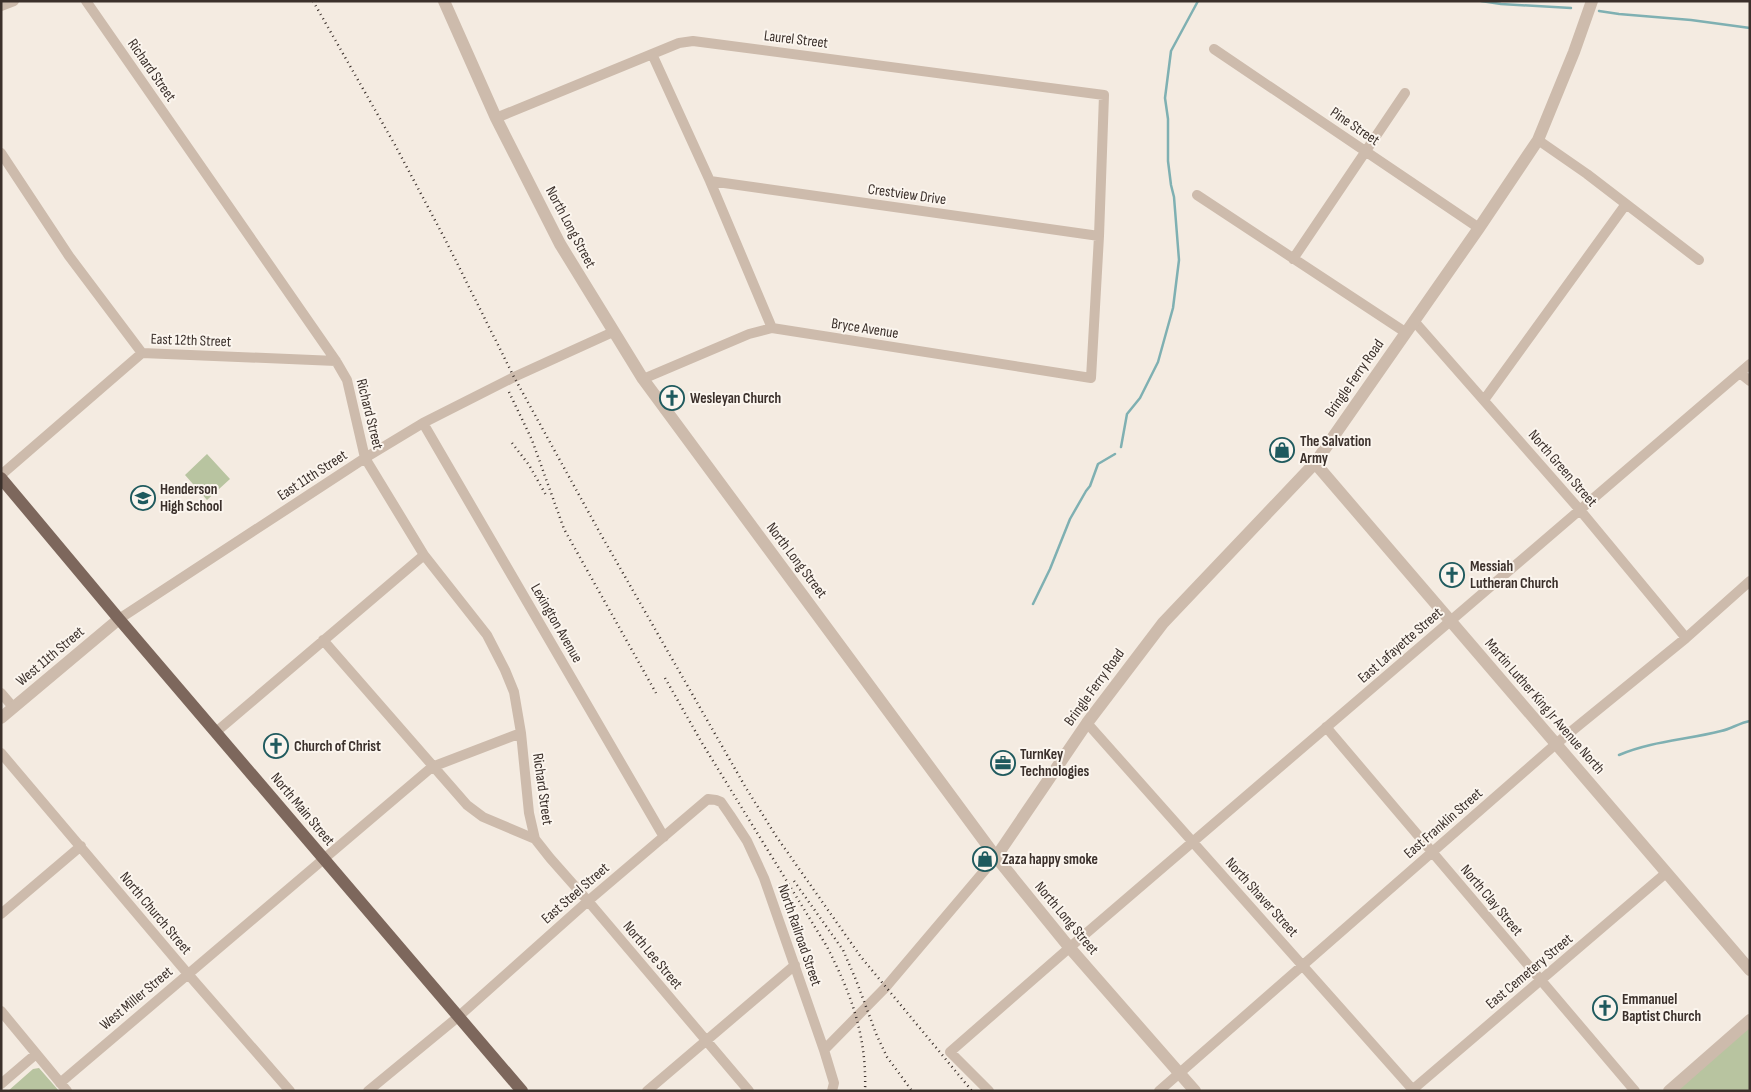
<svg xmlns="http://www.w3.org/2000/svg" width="1751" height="1092" font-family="'Sofia Sans Condensed',sans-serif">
  <rect width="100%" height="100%" fill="#f4ebe1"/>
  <path fill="#b8c4a0" d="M 207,454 L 230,479 L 207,500 L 185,475 Z
    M 1750,1020 L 1750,1091 L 1669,1091 Z
    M 39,1068 L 59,1091 L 8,1091 L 33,1069 Z"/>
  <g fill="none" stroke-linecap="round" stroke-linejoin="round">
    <path stroke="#7fb0b2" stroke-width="2.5" d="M 1481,1 L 1501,4 L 1571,8
      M 1599,11 L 1619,14 L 1691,20 L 1750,28
      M 1121,447 L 1127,414 L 1140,398 L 1158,362 L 1173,308 L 1179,260 L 1174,197 L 1171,185 L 1168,161 L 1168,119 L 1165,98 L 1171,51 L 1198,1
      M 1033,604 L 1050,569 L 1070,519 L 1086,491 L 1090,486 L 1098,464 L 1115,454
      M 1619,755 C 1652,741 1686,740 1721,731 C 1731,729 1739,723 1750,721"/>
    <path stroke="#cdbbac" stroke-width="10" d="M 86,1 L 336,361 L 347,380 L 365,458 L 424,555 L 487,635 L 505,670 L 514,692 L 521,733 L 529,813 L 535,839 L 550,858 L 588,901 L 749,1091
      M 1,6 L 14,1
      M 1214,49 L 1479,228
      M 652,54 L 710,181 L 772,328
      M 496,118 L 679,43 L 693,41 L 1104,95 L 1099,236 L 1091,378 L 772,328 L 749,334 L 643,379
      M 1538,140 L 1587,174 L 1699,260
      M 1,153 L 69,256 L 142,353
      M 710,181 L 1099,236
      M 1197,195 L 1405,332
      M 1293,259 L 1405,93
      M 1414,321 L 1580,510 L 1686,638
      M 1740,373 L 1750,381
      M 1484,400 L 1626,204
      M 423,423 L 664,837
      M 1,475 L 142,353 L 336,361
      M 119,619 L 365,458 L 423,423 L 514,377 L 613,332
      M 323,640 L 467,805 L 483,817 L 535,839
      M 1,693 L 13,707
      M 1087,723 L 1414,1091
      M 1326,727 L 1635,1091
      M 216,732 L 424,555
      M 1,753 L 188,974 L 290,1091
      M 1,914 L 81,846
      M 1,1011 L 67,1091
      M 824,1050 L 885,988 L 996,857
      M 60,1083 L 432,767 L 521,733
      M 1,1084 L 36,1054
      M 368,1091 L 458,1017 L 588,901 L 708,799 L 716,800 L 721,802 L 730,815 L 747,841 L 764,878 L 824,1050 L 834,1083 L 832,1091
      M 647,1091 L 795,965
      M 989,1091 L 950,1052 L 1076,942 L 1750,364
      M 1159,1091 L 1557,743 L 1686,638 L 1750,581
      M 1411,1091 L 1666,873"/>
    <path stroke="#cdbbac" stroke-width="12" d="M 444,1 L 496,118 L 560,244 L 643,379 L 996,857 L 1069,947 L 1195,1091
      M 1315,463 L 1750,970
      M 1,718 L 119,619
      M 996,857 L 1087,723 L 1163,623 L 1315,463 L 1479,228 L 1538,140 L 1574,52 L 1592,1
      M 1669,1091 L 1750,1020"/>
    <path stroke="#7d675c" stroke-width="12" d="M 1,478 L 119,619 L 522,1091"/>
    <path stroke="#3b302b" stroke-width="2.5" stroke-dasharray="1 4" stroke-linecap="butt" d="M 313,1 L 395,145 L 446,241 L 514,377 L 600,533 L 746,788 L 776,836 L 861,957 L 972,1091
      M 509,392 L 532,440 L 564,529 L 656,693
      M 512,443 L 529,465 L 546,495
      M 665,678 L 702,743 L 826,945 C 851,993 867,1036 865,1091
      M 794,881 L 843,950 L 856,980 L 877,1036 L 887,1057 L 912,1091"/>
  </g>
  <defs>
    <symbol id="church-ring" viewBox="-11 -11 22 22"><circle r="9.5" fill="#fbf5ee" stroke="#1f5a5e" stroke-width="1.5"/><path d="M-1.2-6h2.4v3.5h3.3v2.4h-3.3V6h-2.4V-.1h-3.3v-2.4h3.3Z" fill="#1f5a5e"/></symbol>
    <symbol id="shop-ring" viewBox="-11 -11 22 22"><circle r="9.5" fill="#fbf5ee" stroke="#1f5a5e" stroke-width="1.5"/><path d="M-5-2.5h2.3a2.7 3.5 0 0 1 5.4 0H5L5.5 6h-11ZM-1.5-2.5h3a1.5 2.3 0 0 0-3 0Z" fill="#1f5a5e"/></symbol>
    <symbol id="school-ring" viewBox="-11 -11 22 22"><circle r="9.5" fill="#fbf5ee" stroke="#1f5a5e" stroke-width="1.5"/><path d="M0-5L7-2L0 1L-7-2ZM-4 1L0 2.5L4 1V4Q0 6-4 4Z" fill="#1f5a5e"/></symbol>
    <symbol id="office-ring" viewBox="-11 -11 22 22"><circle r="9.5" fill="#fbf5ee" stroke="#1f5a5e" stroke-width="1.5"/><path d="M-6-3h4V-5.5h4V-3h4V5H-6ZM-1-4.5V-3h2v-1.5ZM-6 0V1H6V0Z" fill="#1f5a5e"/></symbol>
  </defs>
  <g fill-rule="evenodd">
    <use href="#church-ring" x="658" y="384" width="28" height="28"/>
    <use href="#shop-ring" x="1268" y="436" width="28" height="28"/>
    <use href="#school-ring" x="129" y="484" width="28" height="28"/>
    <use href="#church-ring" x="1438" y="561" width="28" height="28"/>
    <use href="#church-ring" x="262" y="732" width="28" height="28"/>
    <use href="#office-ring" x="989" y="749" width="28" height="28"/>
    <use href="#shop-ring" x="971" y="845" width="28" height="28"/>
    <use href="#church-ring" x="1591" y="994" width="28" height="28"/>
  </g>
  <g text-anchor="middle" stroke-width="4" stroke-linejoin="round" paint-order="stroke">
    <g font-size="15" fill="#3b302b" stroke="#fbf5ee">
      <text transform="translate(796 39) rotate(7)" y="5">Laurel Street</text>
      <text transform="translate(152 70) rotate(55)" y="5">Richard Street</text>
      <text transform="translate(1355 126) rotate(34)" y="5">Pine Street</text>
      <text transform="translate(907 194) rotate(8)" y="5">Crestview Drive</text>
      <text transform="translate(571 227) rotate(62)" y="5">North Long Street</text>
      <text transform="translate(865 328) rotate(9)" y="5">Bryce Avenue</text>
      <text transform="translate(191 340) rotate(2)" y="5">East 12th Street</text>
      <text transform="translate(1354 378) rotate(-55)" y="5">Bringle Ferry Road</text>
      <text transform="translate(370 414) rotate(76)" y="5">Richard Street</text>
      <text transform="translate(1563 468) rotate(49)" y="5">North Green Street</text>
      <text transform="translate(312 475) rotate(-33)" y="5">East 11th Street</text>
      <text transform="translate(797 560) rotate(53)" y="5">North Long Street</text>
      <text transform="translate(557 623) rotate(60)" y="5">Lexington Avenue</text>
      <text transform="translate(1400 645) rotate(-41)" y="5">East Lafayette Street</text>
      <text transform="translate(50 656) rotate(-40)" y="5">West 11th Street</text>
      <text transform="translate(1094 687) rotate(-54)" y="5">Bringle Ferry Road</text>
      <text transform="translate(1545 706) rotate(49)" y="5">Martin Luther King Jr Avenue North</text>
      <text transform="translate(543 789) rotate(82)" y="5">Richard Street</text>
      <text transform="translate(303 809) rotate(50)" y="5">North Main Street</text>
      <text transform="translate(1443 823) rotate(-41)" y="5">East Franklin Street</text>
      <text transform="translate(575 893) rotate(-41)" y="5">East Steel Street</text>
      <text transform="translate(1262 897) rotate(48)" y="5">North Shaver Street</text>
      <text transform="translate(1492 900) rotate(50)" y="5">North Clay Street</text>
      <text transform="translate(156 913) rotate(50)" y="5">North Church Street</text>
      <text transform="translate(1067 918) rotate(50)" y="5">North Long Street</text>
      <text transform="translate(800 935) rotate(71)" y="5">North Railroad Street</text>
      <text transform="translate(653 955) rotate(50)" y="5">North Lee Street</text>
      <text transform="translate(1529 971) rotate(-40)" y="5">East Cemetery Street</text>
      <text transform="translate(136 998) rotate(-40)" y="5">West Miller Street</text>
    </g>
    <g font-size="15" font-weight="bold" fill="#3b302b" stroke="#fbf5ee" text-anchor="start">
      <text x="690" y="403">Wesleyan Church</text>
      <text x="1300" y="446">The Salvation<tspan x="1300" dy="17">Army</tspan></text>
      <text x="160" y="494">Henderson<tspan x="160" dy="17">High School</tspan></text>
      <text x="1470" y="571">Messiah<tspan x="1470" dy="17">Lutheran Church</tspan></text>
      <text x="294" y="751">Church of Christ</text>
      <text x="1020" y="759">TurnKey<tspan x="1020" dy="17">Technologies</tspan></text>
      <text x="1002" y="864">Zaza happy smoke</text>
      <text x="1622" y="1004">Emmanuel<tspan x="1622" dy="17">Baptist Church</tspan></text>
    </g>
  </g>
  <rect width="1751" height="1092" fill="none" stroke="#3b302b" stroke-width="5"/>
</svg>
